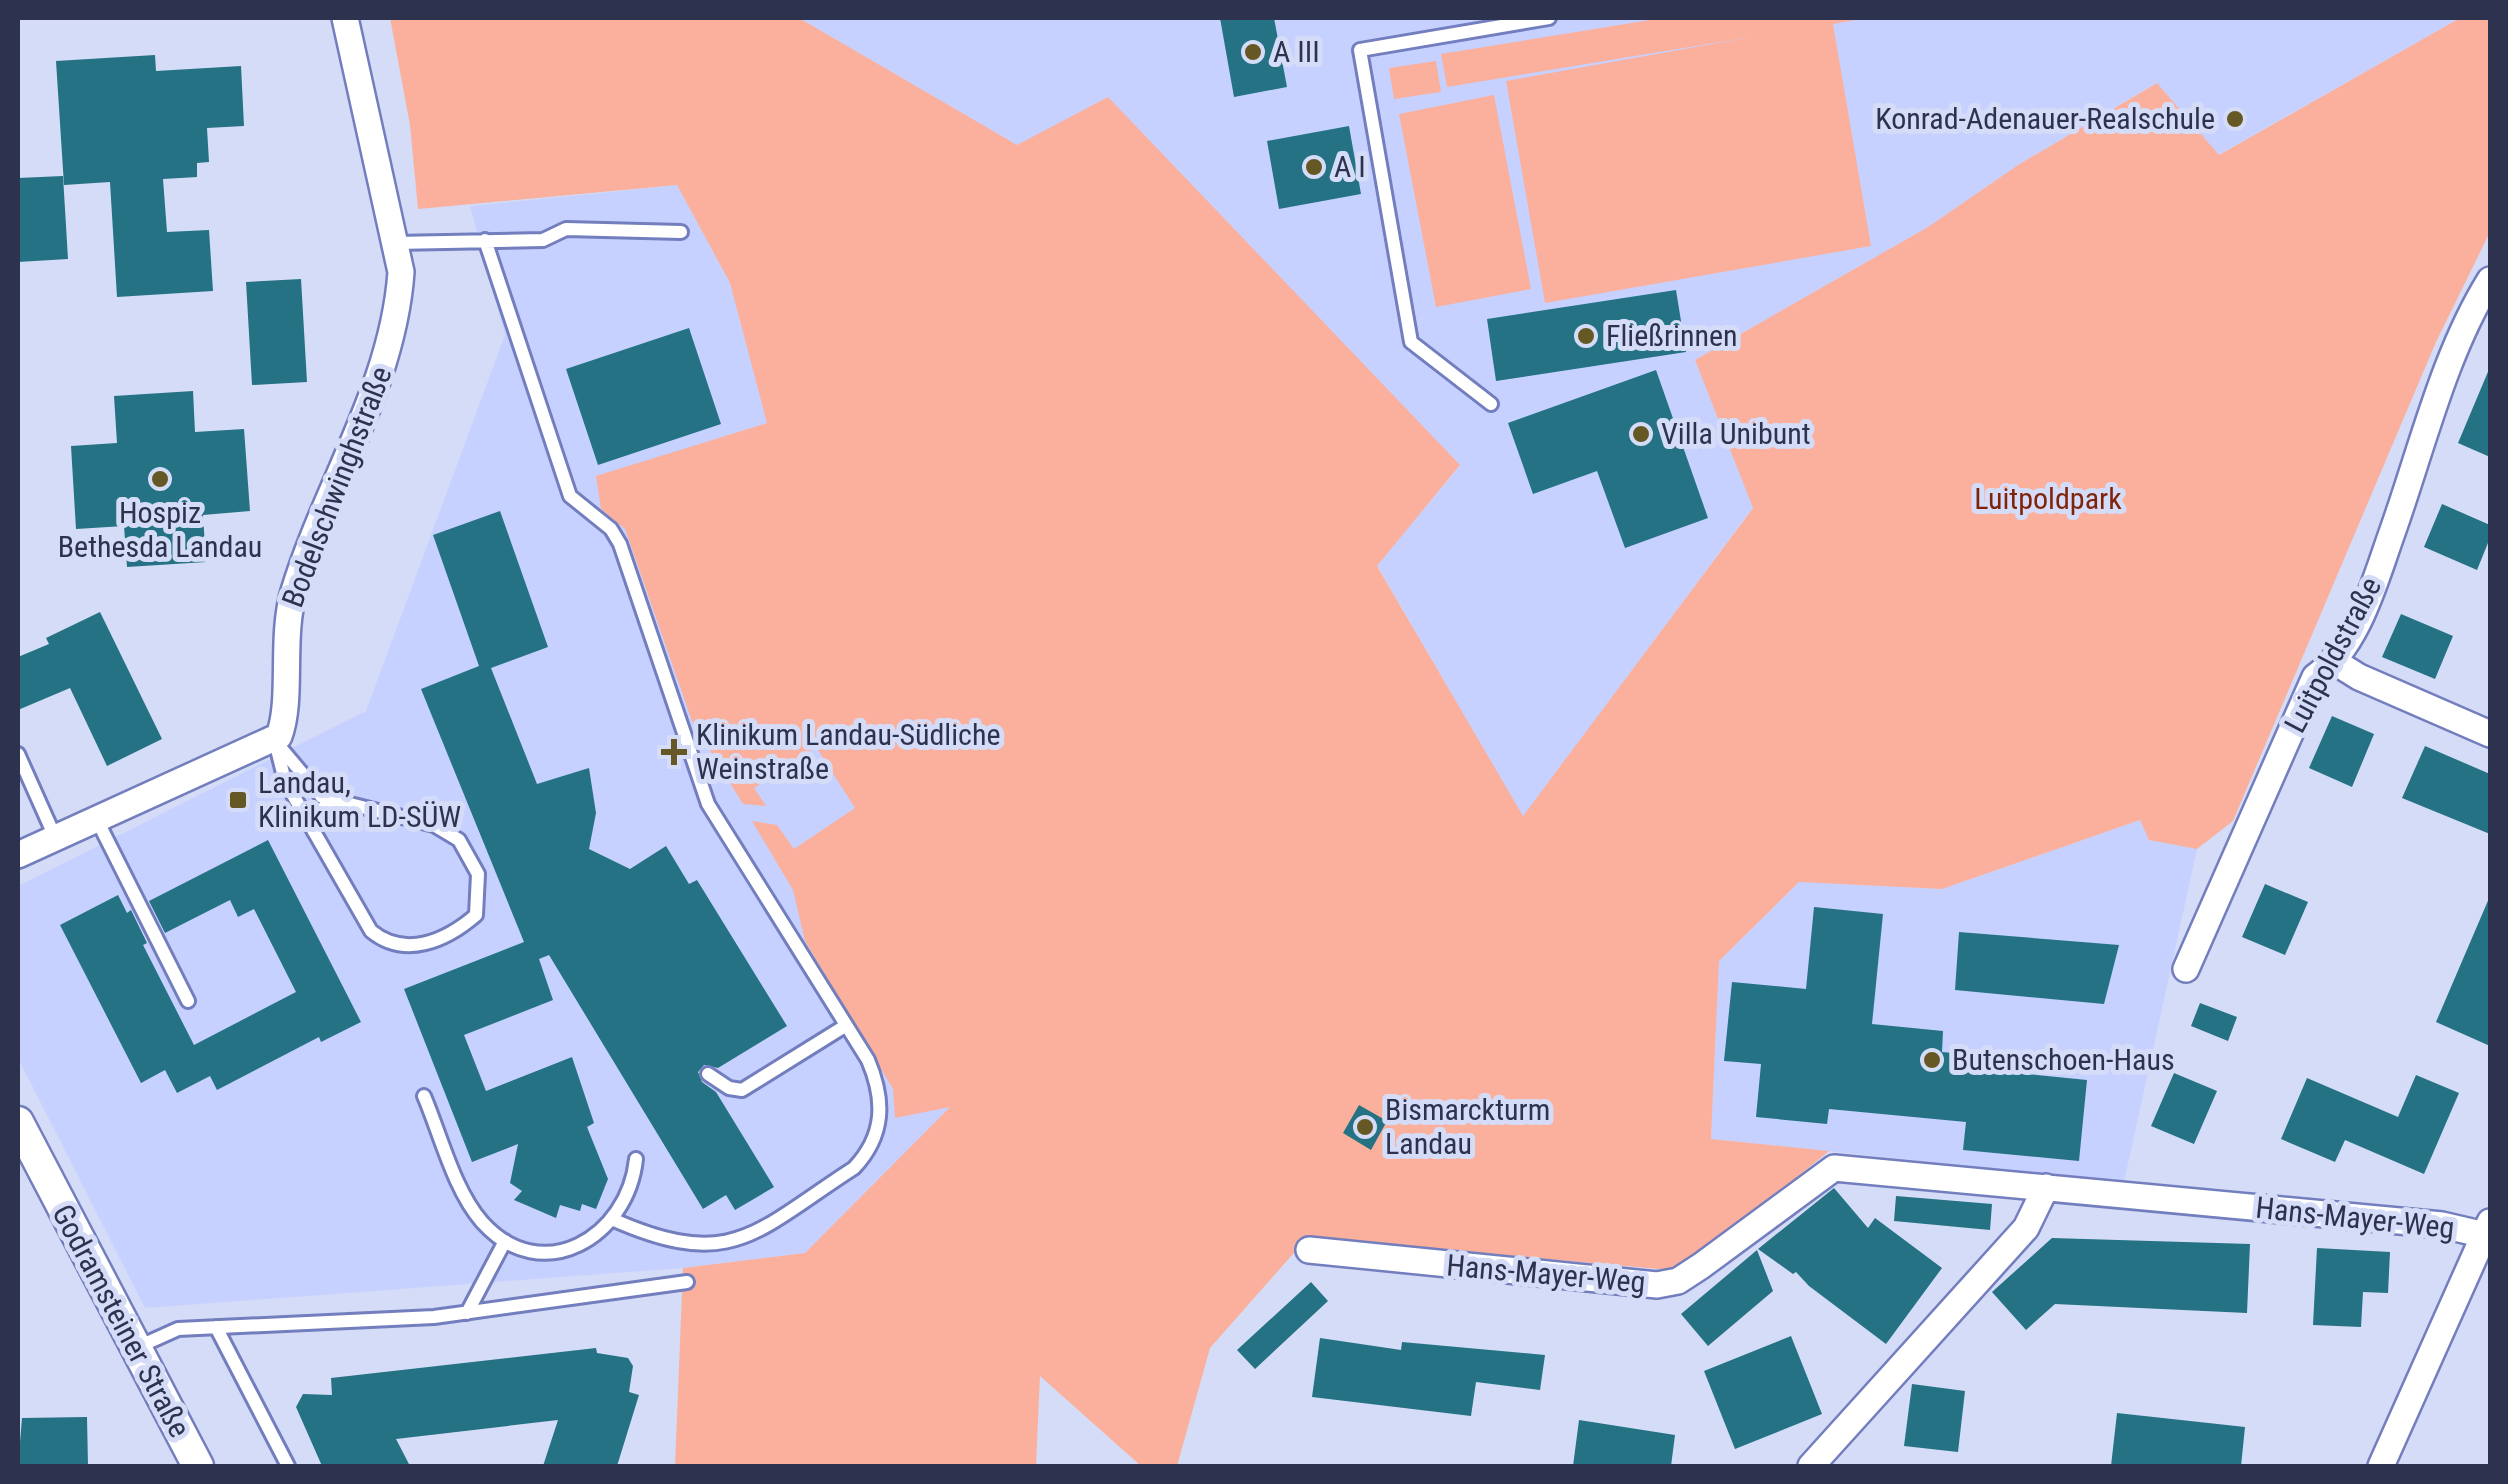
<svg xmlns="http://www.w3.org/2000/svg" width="2508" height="1484" font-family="'Roboto Condensed',sans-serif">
  <rect width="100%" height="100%" fill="#d5dcf7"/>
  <path fill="#c7d1ff" d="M 799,18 L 2460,18 L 2218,155 L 2156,83 L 2018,165 L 1928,227 L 1695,360 L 1753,507 L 1523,817 L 1377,565 L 1460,466 L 1017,146 Z
    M 677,185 L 730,283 L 951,1106 L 805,1253 L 683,1268 L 145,1308 L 18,1058 L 18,886 L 366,711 L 505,335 L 470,206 Z
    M 2140,820 L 2150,840 L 2197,849 L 2124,1182 L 1711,1139 L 1719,961 L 1799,882 L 1942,889 Z"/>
  <path fill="#fab09d" d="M 390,18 L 799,18 L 1017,145 L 1108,97 L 1460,465 L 1377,566 L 1523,816 L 1753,508 L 1695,360 L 1928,227 L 2018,165 L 2157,83 L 2219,155 L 2460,18 L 2490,18 L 2490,232 L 2436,342 L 2233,821 L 2197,849 L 2149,840 L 2140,820 L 1942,889 L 1799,882 L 1719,961 L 1711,1139 L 1829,1151 L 1682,1271 L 1307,1238 L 1210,1348 L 1177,1466 L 1141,1466 L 1040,1376 L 1036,1466 L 675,1466 L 683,1268 L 805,1253 L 950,1107 L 895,1118 L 893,1089 L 805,941 L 793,890 L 752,821 L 777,825 L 794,849 L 855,808 L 816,747 L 754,788 L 766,806 L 743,804 L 692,721 L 625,529 L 601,509 L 596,476 L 767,423 L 730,283 L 677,185 L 418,209 L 410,125 Z
    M 1662,18 L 1866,18 L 1833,24 L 1871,246 L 1545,303 L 1506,81 L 1751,37 L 1447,87 L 1441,54 Z
    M 1436,61 L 1441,92 L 1394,99 L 1389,68 Z
    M 1494,95 L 1531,289 L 1436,307 L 1399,114 Z"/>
  <path fill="#247283" d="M 1220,18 L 1274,18 L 1287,87 L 1234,97 Z
    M 155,55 L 156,71 L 241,66 L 244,126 L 207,128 L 209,162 L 197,163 L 197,177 L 163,179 L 167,232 L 209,230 L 213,291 L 117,297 L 110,182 L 64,185 L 56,61 Z
    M 1349,126 L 1361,194 L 1279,209 L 1267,141 Z
    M 63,176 L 68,259 L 18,262 L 18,178 Z
    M 301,279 L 307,382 L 252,385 L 246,282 Z
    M 1676,290 L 1686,352 L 1496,381 L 1487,319 Z
    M 689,328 L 721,424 L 598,465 L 566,369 Z
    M 2490,367 L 2490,457 L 2458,443 Z
    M 1656,370 L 1708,518 L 1625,548 L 1597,471 L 1533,494 L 1508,423 Z
    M 193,391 L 195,432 L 244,429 L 250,511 L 203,515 L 206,562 L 127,567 L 124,526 L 76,529 L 71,446 L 117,443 L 114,396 Z
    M 2442,504 L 2490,525 L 2490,538 L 2477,570 L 2424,547 Z
    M 500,511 L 548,647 L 491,668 L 537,784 L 589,768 L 596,813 L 589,849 L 630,869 L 666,846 L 689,884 L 697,880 L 787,1026 L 718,1068 L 704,1065 L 698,1072 L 702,1082 L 716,1092 L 774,1187 L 735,1210 L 726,1195 L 703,1209 L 549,955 L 539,959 L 553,1000 L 464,1035 L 486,1091 L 572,1057 L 594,1123 L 587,1127 L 608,1179 L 596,1209 L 582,1204 L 580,1211 L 560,1205 L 556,1218 L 514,1200 L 522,1191 L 510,1183 L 518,1144 L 472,1162 L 404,989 L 524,942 L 421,689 L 479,666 L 433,535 Z
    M 100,612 L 162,739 L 107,766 L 70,688 L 18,710 L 18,657 L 49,644 L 46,638 Z
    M 2401,614 L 2453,636 L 2435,679 L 2382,657 Z
    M 2332,716 L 2374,734 L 2352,787 L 2309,768 Z
    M 2425,746 L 2490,774 L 2490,834 L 2402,798 Z
    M 268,840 L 361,1022 L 321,1042 L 319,1037 L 217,1090 L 210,1076 L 177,1093 L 165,1070 L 141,1083 L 60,925 L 118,895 L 127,913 L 131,910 L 147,943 L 143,945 L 194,1045 L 296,992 L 254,909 L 238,917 L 230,900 L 165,933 L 149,901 Z
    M 2265,884 L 2308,902 L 2285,955 L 2242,937 Z
    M 2490,896 L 2490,1046 L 2436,1022 Z
    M 1814,907 L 1883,914 L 1872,1024 L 1943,1031 L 1942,1052 L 2028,1060 L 2027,1074 L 2087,1080 L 2079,1161 L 1963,1150 L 1966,1122 L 1829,1109 L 1827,1124 L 1756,1117 L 1761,1064 L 1724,1061 L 1732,982 L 1806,989 Z
    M 1959,932 L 2119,945 L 2104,1004 L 1955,990 Z
    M 2200,1003 L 2237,1017 L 2228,1041 L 2191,1026 Z
    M 2174,1073 L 2217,1091 L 2194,1144 L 2151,1126 Z
    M 2416,1075 L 2459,1093 L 2424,1174 L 2345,1140 L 2335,1162 L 2281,1139 L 2307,1078 L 2398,1117 Z
    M 1359,1105 L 1387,1121 L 1371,1150 L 1343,1133 Z
    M 1834,1188 L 1868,1228 L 1875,1218 L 1942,1268 L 1886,1344 L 1809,1286 L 1796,1272 L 1793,1274 L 1758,1249 Z
    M 1896,1196 L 1992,1204 L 1990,1230 L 1894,1221 Z
    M 2052,1238 L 2250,1244 L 2247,1313 L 2055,1304 L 2026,1330 L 1992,1292 Z
    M 2317,1248 L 2390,1252 L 2388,1293 L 2363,1292 L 2361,1327 L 2313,1325 Z
    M 1757,1250 L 1773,1291 L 1708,1346 L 1681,1314 Z
    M 1311,1282 L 1328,1301 L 1255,1369 L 1237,1350 Z
    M 1791,1336 L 1822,1414 L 1735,1449 L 1704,1371 Z
    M 1320,1338 L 1401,1350 L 1402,1342 L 1545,1355 L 1540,1390 L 1476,1382 L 1471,1416 L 1312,1397 Z
    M 596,1348 L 597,1353 L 628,1358 L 633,1366 L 629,1392 L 639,1395 L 617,1466 L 543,1466 L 558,1420 L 396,1439 L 410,1466 L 322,1466 L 296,1407 L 303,1394 L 332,1395 L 331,1378 Z
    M 1912,1384 L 1965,1391 L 1958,1452 L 1904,1446 Z
    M 2117,1413 L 2245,1427 L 2241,1466 L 2111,1466 Z
    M 87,1417 L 88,1466 L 18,1466 L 22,1418 Z
    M 1579,1420 L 1675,1435 L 1671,1466 L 1573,1466 Z"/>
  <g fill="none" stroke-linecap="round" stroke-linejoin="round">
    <defs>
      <path id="service" d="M 485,240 L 570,496 L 611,529 L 620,544 L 708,804 L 868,1060 C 885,1100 885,1135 854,1168 C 756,1231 733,1272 614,1220
        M 395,243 L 543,240 L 566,229 L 681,232
        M 1491,404 L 1411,342 L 1360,50 L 1549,18
        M 275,741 L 322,797 L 434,825 L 459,840 L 478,874 L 476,915 C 446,941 405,959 371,931 L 285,781 Z
        M 18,754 L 55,837
        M 97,820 L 188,1001
        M 314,832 L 320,810 L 334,802
        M 708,1074 L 729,1088 L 742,1090 L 845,1026
        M 424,1096 C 441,1136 454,1190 482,1222 C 542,1289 628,1237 636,1159
        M 467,1313 L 505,1241
        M 216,1327 L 288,1466
        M 138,1347 L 178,1329 L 434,1317 L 687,1282"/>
      <path id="minor" d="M 2335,662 L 2359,677 L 2490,734
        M 18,855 L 279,736 C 293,699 280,638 294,591 C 327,483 393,386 401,272 L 345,18
        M 2186,969 L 2315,677 C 2359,645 2375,580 2393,530 C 2422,448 2444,354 2490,280
        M 1309,1250 L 1657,1285 L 1678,1281 L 1701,1266 L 1834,1168 L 2442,1225 L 2485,1235
        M 1811,1466 L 2026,1228 L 2046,1187
        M 2381,1466 L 2490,1222"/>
      <path id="tertiary" d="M 18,1122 L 198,1466"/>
    </defs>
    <use href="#service" stroke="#727ebd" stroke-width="18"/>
    <use href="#minor" stroke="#727ebd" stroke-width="30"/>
    <use href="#tertiary" stroke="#727ebd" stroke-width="35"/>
    <use href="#service" stroke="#fff" stroke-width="12"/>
    <use href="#minor" stroke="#fff" stroke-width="25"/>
    <use href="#tertiary" stroke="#fff" stroke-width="30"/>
  </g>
  <g fill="#665825" stroke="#d5dcf7" stroke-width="4">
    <circle cx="1253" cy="52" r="10"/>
    <circle cx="2235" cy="119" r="10"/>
    <circle cx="1314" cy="167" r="10"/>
    <circle cx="1586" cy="336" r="10"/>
    <circle cx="1641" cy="434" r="10"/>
    <circle cx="160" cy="479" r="10"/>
    <path d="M669 737h10v10h10v10h-10v10h-10v-10h-10v-10h10z"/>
    <rect x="228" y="790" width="20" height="20" rx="5"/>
    <circle cx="1932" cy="1060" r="10"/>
    <circle cx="1365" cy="1127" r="10"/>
  </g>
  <g text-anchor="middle" stroke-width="10" stroke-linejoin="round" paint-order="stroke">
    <g font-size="30" fill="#2d334e" stroke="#d5dcf7" text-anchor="start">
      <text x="1273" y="62">A III</text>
      <text x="2215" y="129" text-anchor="end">Konrad-Adenauer-Realschule</text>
      <text x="1334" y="177">A I</text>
      <text x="1606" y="346">Fließrinnen</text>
      <text x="1661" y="444">Villa Unibunt</text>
      <text x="160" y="523" text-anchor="middle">Hospiz<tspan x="160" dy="34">Bethesda Landau</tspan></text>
      <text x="696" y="745">Klinikum Landau-Südliche<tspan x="696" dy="34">Weinstraße</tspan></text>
      <text x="258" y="793">Landau,<tspan x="258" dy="34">Klinikum LD-SÜW</tspan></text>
      <text x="1952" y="1070">Butenschoen-Haus</text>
      <text x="1385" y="1120">Bismarckturm<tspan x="1385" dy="34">Landau</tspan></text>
    </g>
    <g font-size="30" fill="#2d334e" stroke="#d5dcf7">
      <text transform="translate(337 487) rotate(-69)" y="10">Bodelschwinghstraße</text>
      <text transform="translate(2333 655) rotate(-62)" y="10">Luitpoldstraße</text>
      <text transform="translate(2355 1218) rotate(6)" y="10">Hans-Mayer-Weg</text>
      <text transform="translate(1546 1274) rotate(5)" y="10">Hans-Mayer-Weg</text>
      <text transform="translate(121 1321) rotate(62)" y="10">Godramsteiner Straße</text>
    </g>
    <g font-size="30" fill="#7f230a" stroke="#d5dcf7">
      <text x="2048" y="509">Luitpoldpark</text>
    </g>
  </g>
  <rect width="2508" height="1484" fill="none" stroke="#2d334e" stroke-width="40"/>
</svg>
